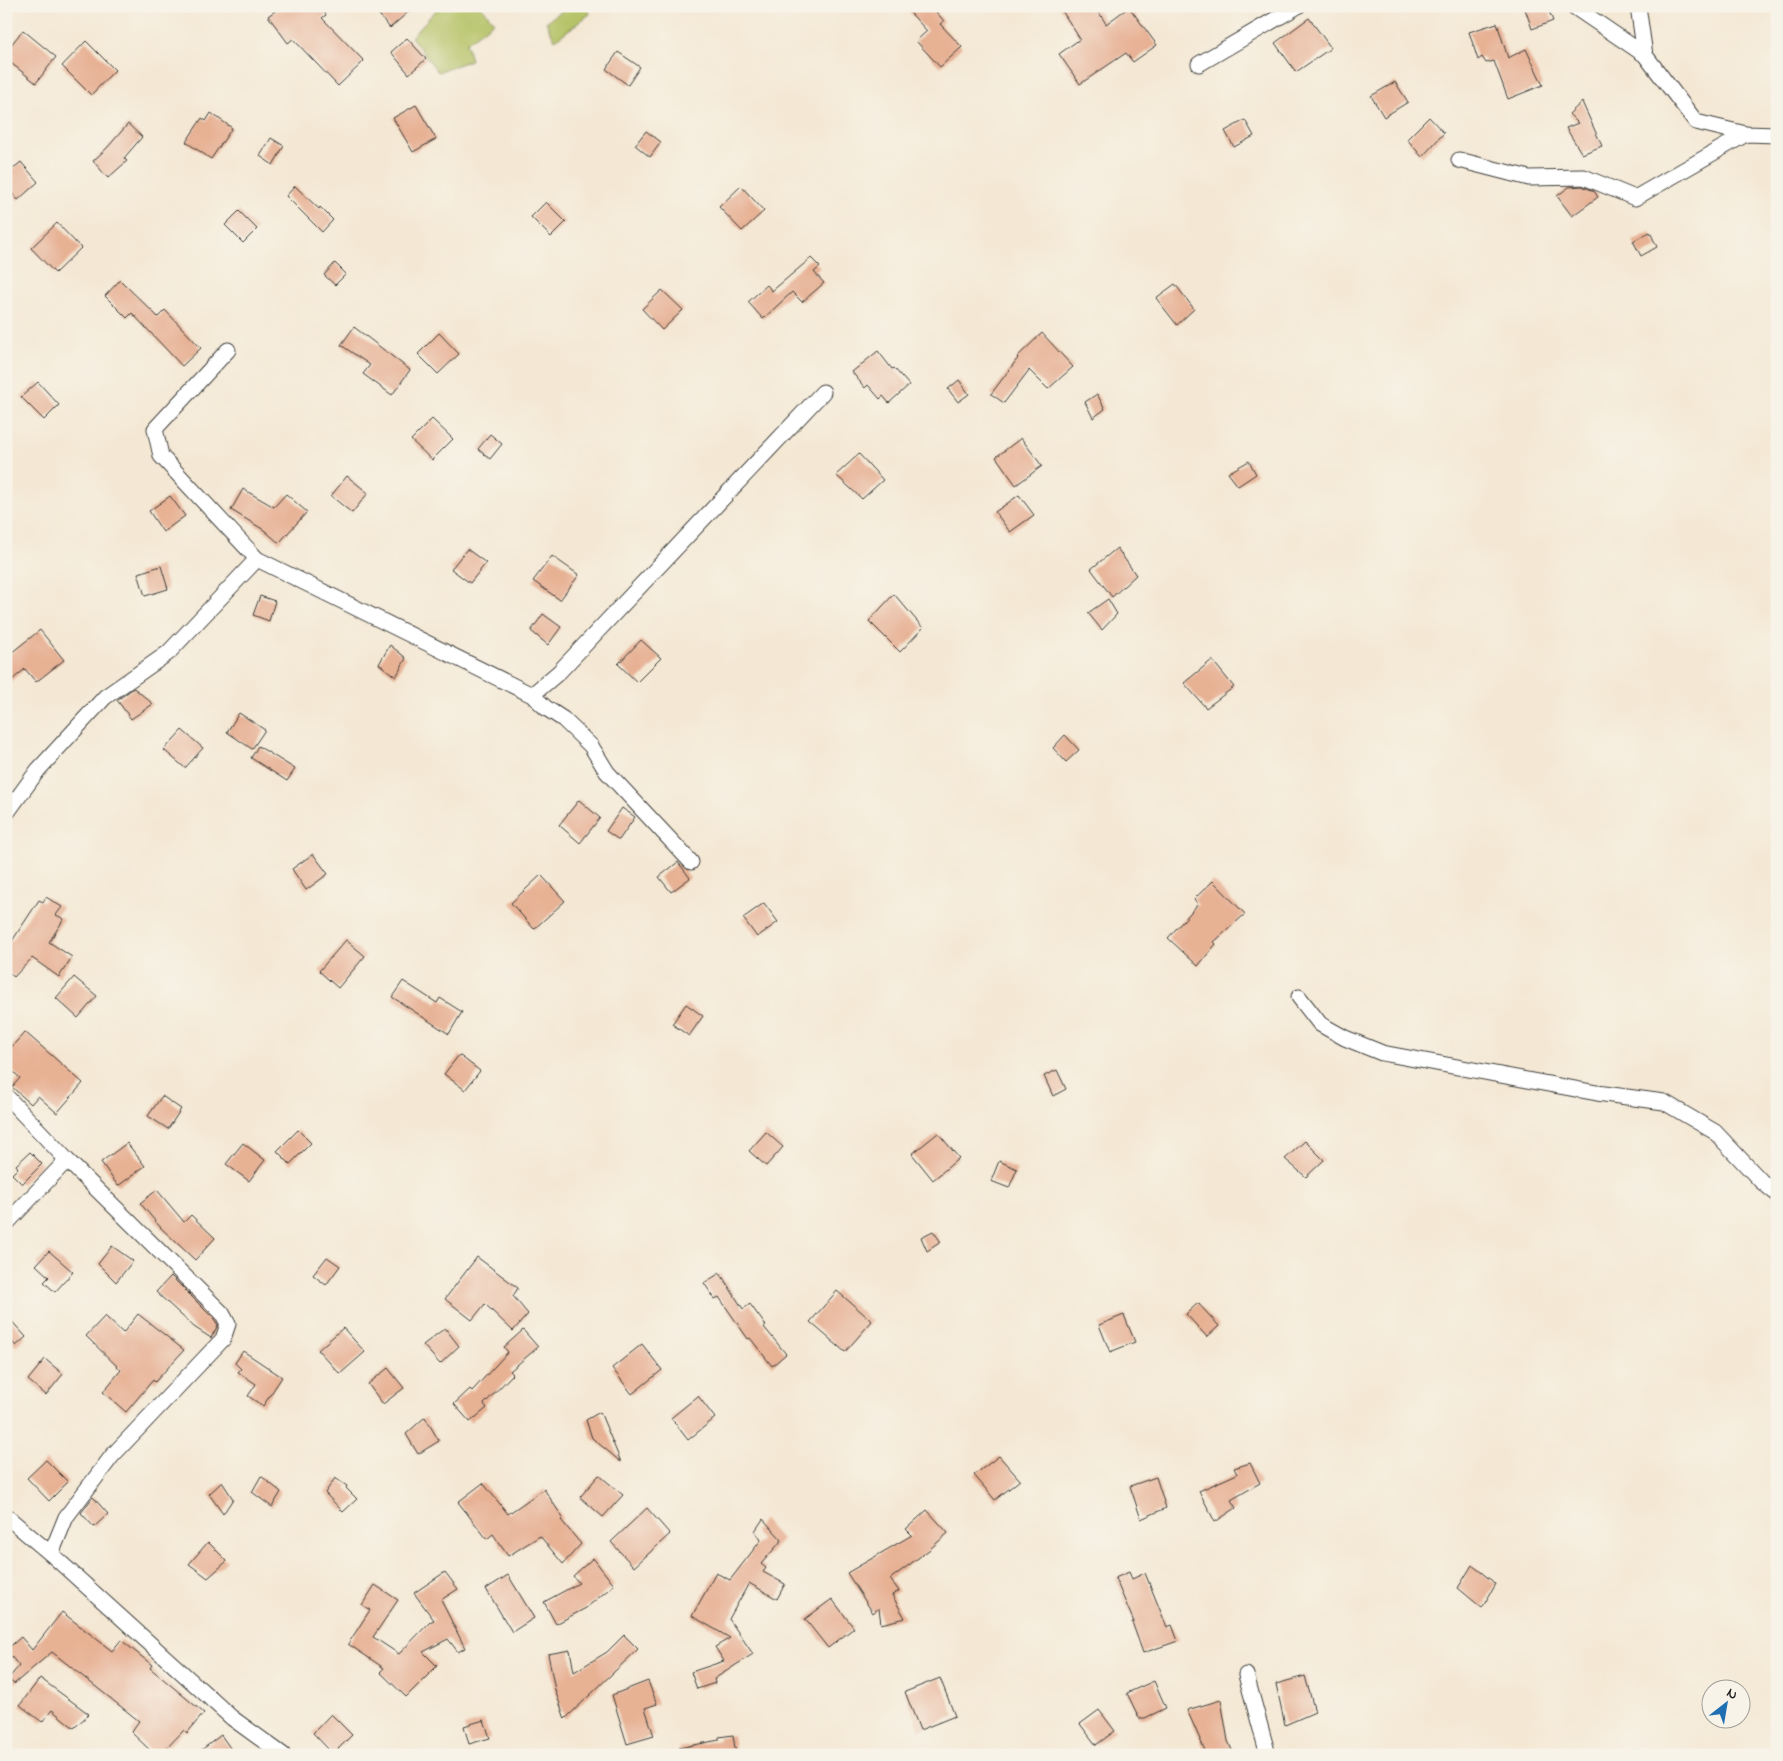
<svg xmlns="http://www.w3.org/2000/svg" width="1783" height="1761" font-family="'Indie Flower',sans-serif">
  <rect width="100%" height="100%" fill="#f7f3e8"/>
  <filter id="ink" filterUnits="userSpaceOnUse"><feTurbulence type="fractalNoise" baseFrequency=".02" numOctaves="2"/><feDisplacementMap in="SourceGraphic" scale="10" xChannelSelector="R" yChannelSelector="G"/><feConvolveMatrix kernelMatrix="1 2 1 2 8 2 1 2 1" color-interpolation-filters="sRGB"/></filter>
  <filter id="wash" filterUnits="userSpaceOnUse"><feTurbulence type="fractalNoise" baseFrequency=".0096" numOctaves="4" result="noise"/><feDisplacementMap in="SourceGraphic" scale="20" xChannelSelector="R" yChannelSelector="G"/><feGaussianBlur stdDeviation="1.12" result="paint"/><feColorMatrix in="noise" values="0 0 0 0 0 0 0 0 0 0 0 0 0 0 0 0 0 1.4 0 .05"/><feComposite in="paint" operator="in"/></filter>
  <g filter="url(#wash)">
    <rect width="100%" height="100%" fill="#f4e8d4"/>
    <path fill="#b4c163" stroke="#686e40" d="M 440,6 L 481,6 L 494,22 L 466,43 L 471,60 L 438,72 L 411,37 Z
      M 569,6 L 591,6 L 588,9 L 590,14 L 555,40 L 546,22 Z"/>
    <g id="blocks">
      <path fill="#e7b194" d="M 282,6 L 320,6 L 326,15 L 322,18 L 364,61 L 338,86 L 293,39 L 288,43 L 268,16 Z
        M 372,6 L 415,6 L 390,28 Z
        M 904,6 L 931,6 L 944,21 L 940,24 L 962,47 L 940,67 L 916,41 L 927,31 Z
        M 1059,6 L 1095,6 L 1106,24 L 1129,7 L 1157,45 L 1133,62 L 1126,53 L 1080,84 L 1059,54 L 1080,39 Z
        M 1524,6 L 1547,6 L 1553,21 L 1532,29 Z
        M 1309,18 L 1331,48 L 1296,72 L 1275,43 Z
        M 1497,23 L 1508,58 L 1526,49 L 1543,85 L 1508,99 L 1494,61 L 1486,63 L 1482,57 L 1478,60 L 1469,32 Z
        M 23,30 L 56,57 L 36,83 L 6,59 L 6,51 Z
        M 407,38 L 426,59 L 409,74 L 391,52 Z
        M 86,41 L 115,70 L 91,95 L 62,66 Z
        M 618,52 L 640,67 L 628,85 L 606,69 Z
        M 1395,82 L 1408,102 L 1384,117 L 1371,96 Z
        M 1582,102 L 1602,146 L 1582,154 L 1566,128 L 1578,123 L 1569,114 Z
        M 416,105 L 436,139 L 413,152 L 393,118 Z
        M 211,113 L 232,128 L 211,159 L 186,142 L 202,118 L 206,121 Z
        M 1429,117 L 1444,133 L 1422,157 L 1407,139 Z
        M 1245,120 L 1254,136 L 1234,147 L 1225,131 Z
        M 128,124 L 142,137 L 124,158 L 127,161 L 108,178 L 93,161 L 107,148 Z
        M 646,131 L 661,142 L 650,157 L 635,145 Z
        M 271,138 L 284,146 L 273,165 L 260,156 Z
        M 21,162 L 38,182 L 18,200 L 6,186 L 6,174 Z
        M 295,186 L 319,209 L 320,207 L 333,220 L 322,232 L 286,196 Z
        M 741,186 L 764,211 L 742,231 L 719,207 Z
        M 1582,186 L 1594,191 L 1598,197 L 1572,216 L 1557,196 L 1569,187 Z
        M 546,202 L 566,222 L 551,237 L 531,217 Z
        M 239,211 L 257,229 L 243,243 L 225,225 Z
        M 57,223 L 81,248 L 55,273 L 31,248 Z
        M 1650,232 L 1657,247 L 1641,256 L 1633,241 Z
        M 811,258 L 820,267 L 814,272 L 824,283 L 802,302 L 792,292 L 763,319 L 748,302 L 767,285 L 772,291 Z
        M 335,263 L 346,274 L 335,285 L 324,275 Z
        M 120,280 L 158,317 L 165,310 L 201,348 L 182,366 L 132,313 L 127,318 L 105,296 Z
        M 1175,284 L 1194,309 L 1177,325 L 1156,298 Z
        M 662,290 L 683,310 L 662,330 L 642,309 Z
        M 354,327 L 410,370 L 392,395 L 363,374 L 370,365 L 341,345 Z
        M 439,333 L 459,354 L 438,374 L 418,354 Z
        M 1042,333 L 1073,367 L 1048,389 L 1029,370 L 1004,403 L 991,394 L 1018,358 L 1017,357 Z
        M 878,351 L 892,369 L 894,368 L 909,385 L 889,403 L 883,396 L 880,399 L 868,385 L 865,388 L 852,372 Z
        M 959,380 L 969,394 L 958,402 L 948,389 Z
        M 38,382 L 59,405 L 44,420 L 21,397 Z
        M 1097,394 L 1105,409 L 1093,418 L 1085,402 Z
        M 432,419 L 453,439 L 432,460 L 411,440 Z
        M 490,434 L 502,444 L 490,459 L 478,449 Z
        M 1021,438 L 1042,466 L 1016,485 L 996,457 Z
        M 859,454 L 883,480 L 862,499 L 836,475 Z
        M 1249,461 L 1256,474 L 1238,486 L 1228,473 Z
        M 347,476 L 368,493 L 352,513 L 331,496 Z
        M 243,489 L 274,507 L 286,494 L 307,512 L 279,543 L 264,530 L 231,510 Z
        M 1019,495 L 1034,515 L 1010,532 L 995,512 Z
        M 170,496 L 185,516 L 163,532 L 149,511 Z
        M 1117,548 L 1136,575 L 1112,597 L 1091,569 Z
        M 467,549 L 486,563 L 470,583 L 451,569 Z
        M 552,556 L 579,575 L 560,600 L 533,581 Z
        M 161,566 L 168,589 L 145,596 L 138,573 Z
        M 894,594 L 923,628 L 900,652 L 869,621 Z
        M 260,596 L 275,601 L 269,621 L 253,615 Z
        M 1108,599 L 1117,614 L 1102,630 L 1088,613 Z
        M 543,614 L 561,627 L 548,645 L 531,631 Z
        M 40,630 L 64,660 L 36,682 L 25,669 L 6,685 L 6,657 Z
        M 641,640 L 661,658 L 637,682 L 618,664 Z
        M 390,645 L 406,658 L 396,677 L 379,664 Z
        M 1212,660 L 1234,687 L 1206,708 L 1184,683 Z
        M 134,688 L 153,704 L 131,719 L 117,700 Z
        M 239,713 L 265,730 L 252,749 L 227,732 Z
        M 182,730 L 203,748 L 185,768 L 164,750 Z
        M 1065,735 L 1079,750 L 1066,762 L 1053,748 Z
        M 258,746 L 295,769 L 287,781 L 251,758 Z
        M 579,800 L 600,818 L 580,843 L 559,825 Z
        M 622,808 L 635,817 L 619,840 L 606,831 Z
        M 313,854 L 328,874 L 306,890 L 292,869 Z
        M 678,862 L 690,878 L 671,892 L 659,877 Z
        M 541,875 L 565,901 L 534,929 L 511,903 Z
        M 1213,881 L 1245,914 L 1214,942 L 1216,944 L 1198,966 L 1168,938 L 1198,904 L 1194,899 Z
        M 46,897 L 62,907 L 56,915 L 64,919 L 49,942 L 72,957 L 59,977 L 32,958 L 14,977 L 6,970 L 6,936 L 12,941 L 39,900 L 43,902 Z
        M 764,903 L 778,922 L 757,937 L 743,918 Z
        M 346,940 L 365,956 L 338,988 L 319,971 Z
        M 74,977 L 97,996 L 78,1018 L 56,998 Z
        M 403,981 L 437,1003 L 440,998 L 462,1012 L 449,1034 L 392,997 Z
        M 686,1004 L 703,1016 L 689,1036 L 672,1024 Z
        M 25,1032 L 83,1083 L 57,1113 L 38,1096 L 31,1104 L 12,1087 L 20,1078 L 6,1065 L 6,1053 Z
        M 459,1055 L 480,1071 L 465,1090 L 444,1074 Z
        M 1057,1070 L 1066,1089 L 1053,1096 L 1044,1076 Z
        M 162,1096 L 181,1109 L 168,1129 L 148,1116 Z
        M 298,1130 L 311,1143 L 290,1164 L 277,1151 Z
        M 766,1132 L 783,1147 L 766,1166 L 749,1151 Z
        M 938,1133 L 959,1158 L 933,1180 L 912,1154 Z
        M 1305,1141 L 1324,1160 L 1306,1177 L 1285,1159 Z
        M 127,1143 L 145,1166 L 118,1186 L 101,1162 Z
        M 243,1143 L 265,1160 L 249,1181 L 226,1164 Z
        M 30,1152 L 42,1164 L 22,1184 L 12,1174 L 18,1168 L 16,1165 Z
        M 999,1161 L 1017,1169 L 1009,1188 L 991,1181 Z
        M 157,1190 L 184,1222 L 191,1215 L 215,1238 L 195,1260 L 161,1228 L 140,1203 Z
        M 933,1231 L 941,1242 L 927,1251 L 921,1237 Z
        M 112,1246 L 133,1261 L 116,1282 L 98,1264 Z
        M 49,1251 L 73,1272 L 55,1292 L 44,1282 L 49,1277 L 36,1265 Z
        M 327,1257 L 340,1266 L 326,1285 L 313,1275 Z
        M 477,1257 L 518,1288 L 513,1296 L 528,1314 L 513,1331 L 485,1304 L 472,1320 L 445,1299 Z
        M 720,1273 L 743,1309 L 750,1304 L 766,1326 L 764,1327 L 786,1354 L 772,1366 L 750,1338 L 748,1339 L 719,1297 L 715,1299 L 704,1283 Z
        M 171,1276 L 214,1319 L 218,1325 L 211,1338 L 194,1327 L 156,1292 Z
        M 837,1291 L 872,1321 L 845,1352 L 810,1322 Z
        M 1198,1303 L 1219,1326 L 1207,1337 L 1186,1314 Z
        M 138,1314 L 184,1350 L 155,1382 L 153,1380 L 126,1412 L 103,1392 L 121,1370 L 86,1336 L 105,1316 L 123,1333 Z
        M 6,1315 L 26,1337 L 16,1346 L 6,1336 Z
        M 1124,1315 L 1135,1342 L 1110,1352 L 1099,1325 Z
        M 343,1328 L 365,1352 L 340,1374 L 318,1350 Z
        M 445,1328 L 459,1346 L 440,1364 L 423,1345 Z
        M 523,1330 L 538,1347 L 510,1371 L 513,1374 L 484,1404 L 487,1408 L 470,1422 L 454,1404 L 470,1389 L 472,1391 L 508,1352 L 504,1347 Z
        M 642,1344 L 662,1370 L 632,1394 L 612,1368 Z
        M 243,1351 L 282,1377 L 263,1406 L 248,1396 L 256,1384 L 238,1372 L 241,1369 L 235,1363 Z
        M 45,1359 L 63,1374 L 46,1395 L 28,1380 Z
        M 388,1368 L 404,1388 L 383,1404 L 368,1384 Z
        M 698,1396 L 715,1418 L 688,1440 L 671,1418 Z
        M 600,1412 L 621,1462 L 592,1438 L 586,1420 Z
        M 425,1417 L 439,1441 L 418,1454 L 406,1434 Z
        M 999,1456 L 1020,1480 L 995,1500 L 974,1475 Z
        M 46,1460 L 68,1482 L 49,1501 L 27,1478 Z
        M 1250,1463 L 1260,1483 L 1231,1500 L 1236,1508 L 1215,1522 L 1199,1491 L 1237,1474 L 1234,1468 Z
        M 599,1475 L 623,1495 L 603,1517 L 580,1497 Z
        M 261,1476 L 281,1492 L 272,1507 L 252,1492 Z
        M 1156,1477 L 1166,1508 L 1141,1519 L 1130,1486 Z
        M 335,1478 L 347,1486 L 346,1488 L 357,1499 L 343,1512 L 325,1493 Z
        M 222,1482 L 233,1499 L 223,1514 L 209,1494 Z
        M 483,1483 L 508,1514 L 544,1489 L 563,1518 L 561,1520 L 581,1544 L 563,1564 L 540,1536 L 508,1556 L 493,1534 L 487,1539 L 458,1502 Z
        M 93,1497 L 108,1514 L 94,1527 L 81,1513 Z
        M 647,1508 L 670,1534 L 634,1567 L 611,1542 Z
        M 927,1510 L 948,1533 L 929,1550 L 890,1579 L 899,1591 L 892,1595 L 905,1618 L 881,1624 L 879,1608 L 873,1613 L 847,1573 L 912,1535 L 906,1529 Z
        M 763,1519 L 782,1540 L 761,1564 L 766,1568 L 763,1572 L 785,1584 L 777,1599 L 749,1583 L 729,1619 L 753,1654 L 714,1679 L 715,1683 L 697,1689 L 691,1672 L 724,1661 L 715,1647 L 730,1638 L 692,1616 L 716,1573 L 730,1580 L 761,1540 L 755,1531 Z
        M 208,1542 L 227,1561 L 208,1578 L 189,1564 Z
        M 593,1558 L 614,1585 L 586,1608 L 556,1624 L 544,1602 L 579,1583 L 573,1576 Z
        M 1472,1565 L 1496,1584 L 1482,1608 L 1458,1588 Z
        M 445,1572 L 458,1589 L 441,1600 L 465,1648 L 458,1652 L 448,1639 L 423,1652 L 437,1666 L 406,1697 L 380,1672 L 384,1668 L 348,1644 L 370,1610 L 362,1605 L 375,1585 L 398,1600 L 373,1637 L 399,1654 L 430,1622 L 434,1620 L 414,1593 Z
        M 1129,1572 L 1132,1579 L 1145,1573 L 1167,1627 L 1172,1625 L 1178,1641 L 1143,1653 L 1132,1622 L 1134,1622 L 1115,1578 Z
        M 508,1575 L 534,1618 L 512,1632 L 486,1589 Z
        M 832,1599 L 854,1628 L 828,1648 L 805,1619 Z
        M 62,1612 L 112,1651 L 121,1640 L 152,1665 L 150,1668 L 204,1713 L 187,1733 L 184,1730 L 160,1755 L 155,1755 L 131,1732 L 139,1721 L 52,1652 L 14,1684 L 8,1679 L 19,1666 L 6,1650 L 21,1637 L 32,1650 Z
        M 624,1635 L 638,1649 L 565,1719 L 555,1690 L 548,1654 L 570,1650 L 574,1672 L 607,1652 Z
        M 1305,1676 L 1315,1712 L 1285,1725 L 1276,1684 Z
        M 40,1678 L 89,1714 L 74,1728 L 52,1710 L 42,1722 L 20,1705 Z
        M 940,1678 L 955,1716 L 920,1730 L 905,1692 Z
        M 648,1681 L 657,1704 L 645,1708 L 654,1736 L 627,1744 L 612,1695 Z
        M 1154,1681 L 1166,1708 L 1145,1718 L 1139,1718 L 1127,1693 Z
        M 1221,1700 L 1228,1741 L 1234,1755 L 1207,1755 L 1187,1710 Z
        M 1099,1710 L 1115,1731 L 1096,1745 L 1080,1724 Z
        M 331,1714 L 352,1735 L 333,1754 L 313,1733 Z
        M 484,1720 L 490,1738 L 469,1744 L 464,1726 Z
        M 221,1735 L 235,1755 L 195,1755 Z
        M 733,1735 L 736,1755 L 680,1755 L 679,1748 L 719,1740 L 719,1737 Z"/>
    </g>
  </g>
  <g filter="url(#ink)">
    <use href="#blocks" fill-opacity="0" stroke="#3c3b38" stroke-width="1"/>
    <g fill="none" stroke-linecap="round" stroke-linejoin="round">
      <defs>
        <path id="minor" d="M 1573,6 L 1645,55 L 1696,122 L 1746,134 L 1777,135
          M 1638,6 L 1645,55
          M 1199,64 L 1298,6
          M 1459,160 L 1529,178 L 1584,177 L 1635,198 L 1746,134
          M 228,350 L 155,429 L 161,456 L 257,559 L 532,695 L 546,708 L 563,719 L 591,746 L 607,772 L 691,862
          M 532,695 L 559,672 L 823,392
          M 6,814 L 38,770 L 105,697 L 168,653 L 257,559
          M 1299,997 L 1320,1024 L 1345,1038 L 1382,1053 L 1597,1093 L 1664,1102 L 1715,1132 L 1761,1181 L 1777,1194
          M 6,1096 L 67,1160 L 222,1313 L 228,1324 L 223,1339 L 112,1456 L 66,1517 L 51,1554
          M 6,1224 L 67,1160
          M 6,1516 L 51,1554 L 232,1718 L 283,1755
          M 1246,1675 L 1268,1755"/>
      </defs>
      <use href="#minor" stroke="#3c3b38" stroke-width="17"/>
      <use href="#minor" stroke="#fff" stroke-width="15"/>
    </g>
  </g>
  <rect width="1783" height="1761" fill="none" stroke="#f7f3e8" stroke-width="25"/>
  <g transform="translate(1726 1704) rotate(31)"><circle r="24" fill="#f7f3e8" stroke="#9f9d96"/>
  <path d="M0-4L9 19L0 12L-9 19Z" fill="#1f6fb2"/>
  <text y="-8" font-size="14" font-weight="bold" text-anchor="middle" fill="#1c1c1c">N</text>
  </g>
</svg>
